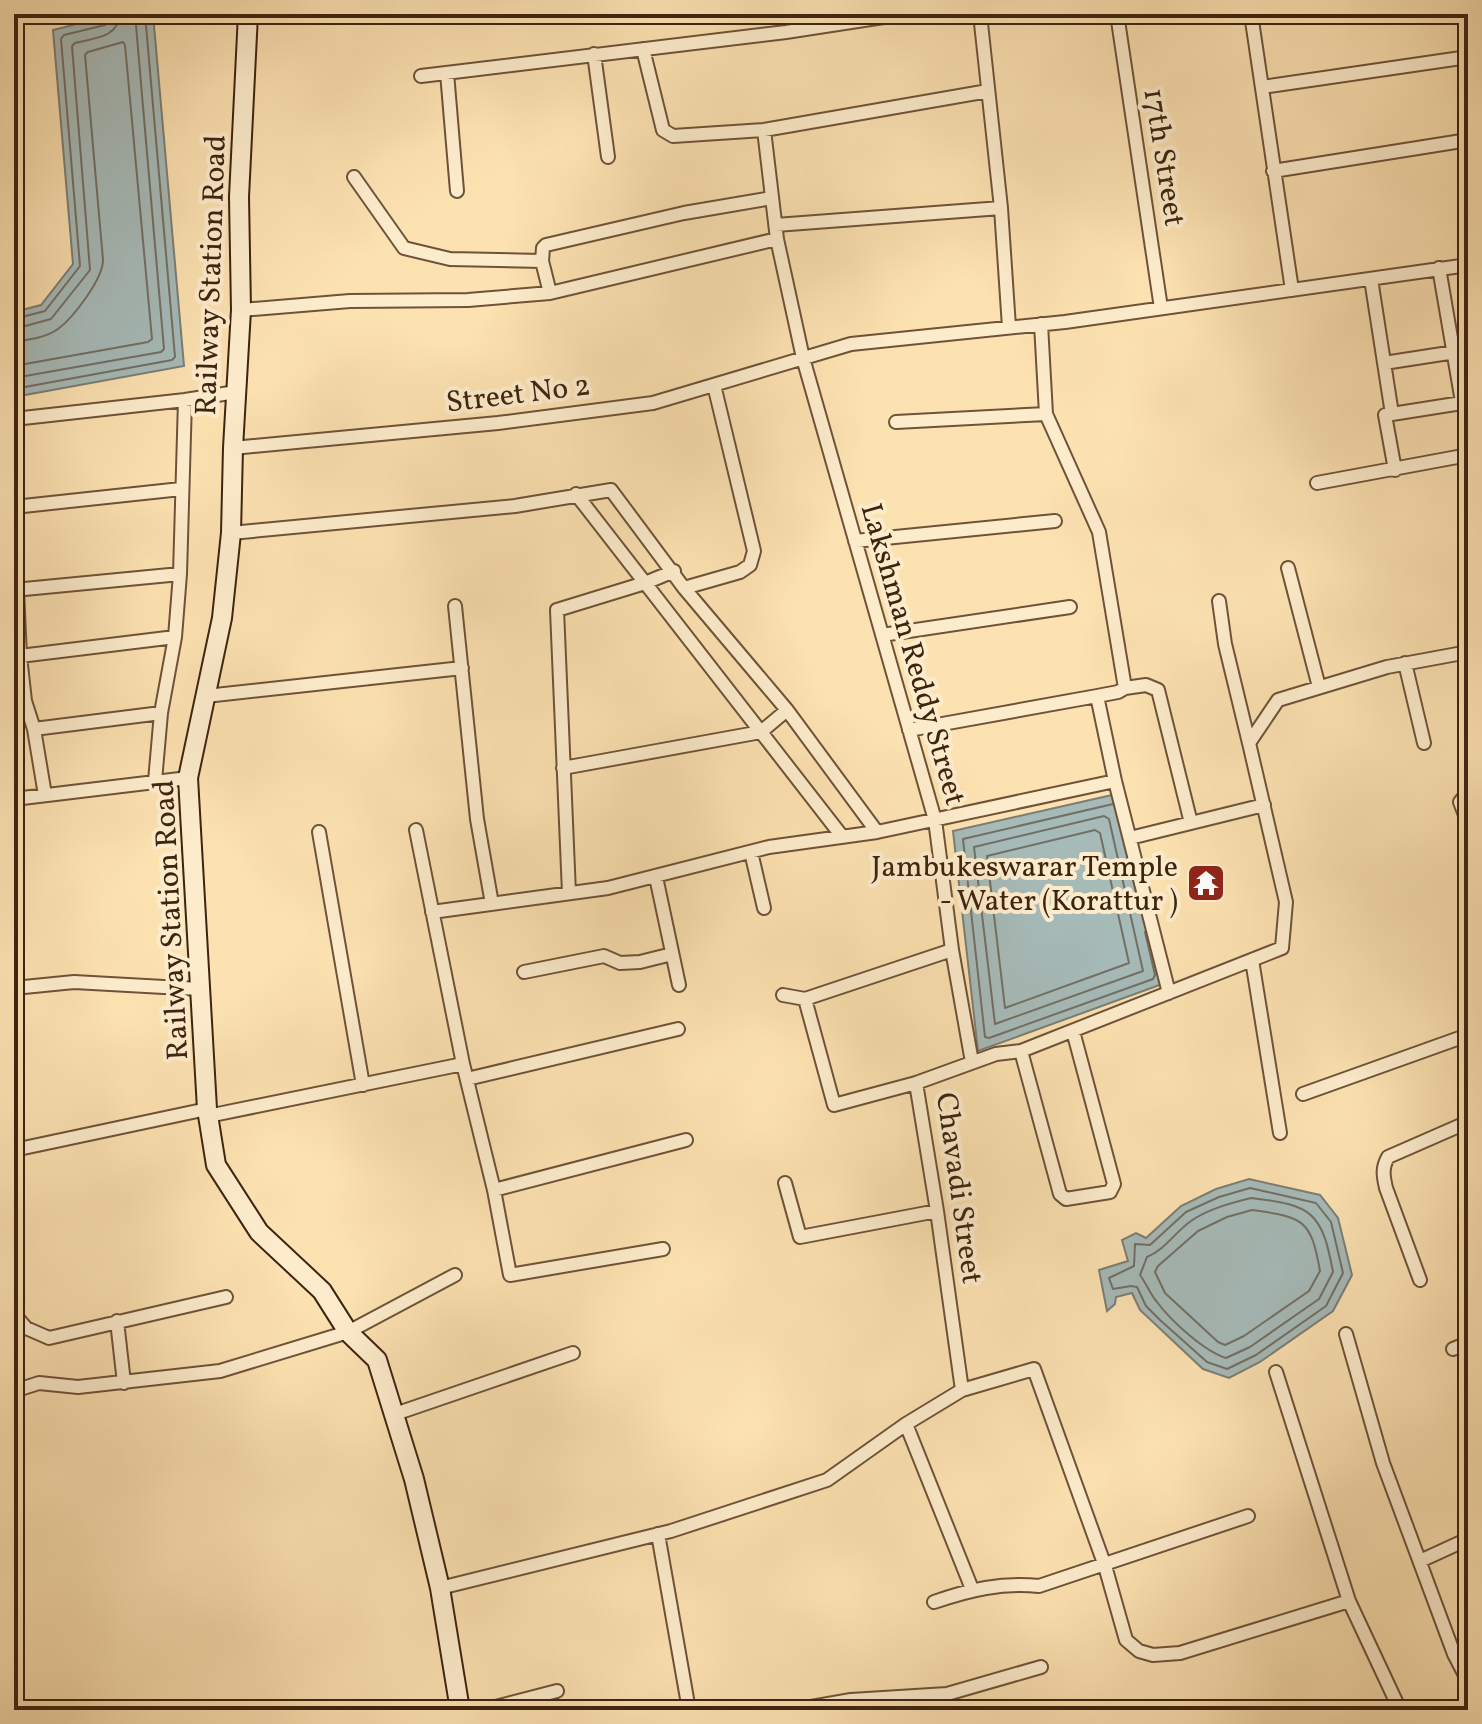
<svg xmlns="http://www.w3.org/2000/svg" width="1482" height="1724" font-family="Vollkorn,serif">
  <rect width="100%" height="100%" fill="#fce1b1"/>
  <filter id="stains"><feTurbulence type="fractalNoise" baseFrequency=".0025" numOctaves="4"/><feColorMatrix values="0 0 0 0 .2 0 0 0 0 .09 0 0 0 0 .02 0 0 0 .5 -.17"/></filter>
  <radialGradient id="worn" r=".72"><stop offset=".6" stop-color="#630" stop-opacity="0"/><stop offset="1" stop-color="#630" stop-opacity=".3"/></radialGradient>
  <path fill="#a6bab8" stroke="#7c7e75" stroke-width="2" d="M 117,14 L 153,14 L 184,366 L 14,397 L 14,312 L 41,305 L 73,264 L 53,30 Z
    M 1121,793 L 1165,983 L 978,1051 L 953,831 Z
    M 1249,1179 L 1320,1195 L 1338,1218 L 1352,1275 L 1333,1311 L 1260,1362 L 1229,1378 L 1203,1369 L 1140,1310 L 1132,1293 L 1116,1297 L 1115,1304 L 1107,1311 L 1099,1270 L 1128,1261 L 1122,1240 L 1136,1233 L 1146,1238 L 1181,1206 L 1216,1189 Z"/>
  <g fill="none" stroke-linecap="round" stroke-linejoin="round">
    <path stroke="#726f64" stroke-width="2" d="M 14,319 L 45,311 L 80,266 L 61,39 L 64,35 L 105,25 L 110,20 L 110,14
      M 14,329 L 51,319 L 90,270 L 72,46 L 75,43 C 94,38 118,38 120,14
      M 14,341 C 27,341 47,337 58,329 C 73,318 103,279 103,260 L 85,55 L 88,52 L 123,42 L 125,45 L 152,339 L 148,342 L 14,366
      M 14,378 L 161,352 L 164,349 L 135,14
      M 14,389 L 172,360 L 175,357 L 145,14
      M 1113,804 L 963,839 L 985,1037 L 989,1038 L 1153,979 L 1155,975 L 1145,932
      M 1104,816 L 1109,819 L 1143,971 L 995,1024 L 974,847 Z
      M 1095,830 L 1100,833 L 1129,963 L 1005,1008 L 987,856 Z
      M 1250,1188 L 1316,1203 L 1331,1222 L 1343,1273 L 1326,1306 L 1256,1355 L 1227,1369 L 1207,1362 L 1160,1320 L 1146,1306 L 1137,1287 L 1131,1286 L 1113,1289 L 1109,1278 L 1134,1266 L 1135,1244 L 1150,1245 L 1186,1212 L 1219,1197 Z
      M 1251,1198 C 1312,1205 1322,1212 1333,1272 L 1319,1299 L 1250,1347 L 1226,1358 C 1204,1351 1171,1321 1157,1302 C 1150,1294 1146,1283 1140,1275 L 1147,1257 C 1165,1250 1175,1232 1191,1221 C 1208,1209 1231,1203 1251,1198 Z
      M 1252,1210 C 1303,1217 1311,1219 1320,1271 L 1309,1291 L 1244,1336 L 1225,1345 L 1218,1342 L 1165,1293 L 1155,1272 L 1158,1266 L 1198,1231 L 1227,1217 Z"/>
    <defs>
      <path id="street" d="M 980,14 L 1001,208 L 1009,327
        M 1117,14 L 1161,308
        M 1251,14 L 1292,290
        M 643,49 L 663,130 L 673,136 L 764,130 L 988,91
        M 594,54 L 608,157
        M 447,73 L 457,191
        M 421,76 L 786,32 L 903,14
        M 1262,87 L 1468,57
        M 764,130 L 777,239 L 803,358 L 935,820 L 952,950 L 972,1062
        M 1273,171 L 1468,140
        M 354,177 L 404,248 L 450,259 L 542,261
        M 776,225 L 1001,208
        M 1439,268 L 1462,402
        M 1371,279 L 1392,414 L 1468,402
        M 550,293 L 542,261 L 543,248 L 546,245 L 684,213 L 772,198
        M 241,310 L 350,301 L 468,300 L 550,293 L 777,239
        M 1384,363 L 1468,350
        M 1385,415 L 1395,470
        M 14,419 L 185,400 L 236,392
        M 896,422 L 1046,414
        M 233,448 L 498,423 L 653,403 L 851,344 L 1065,322 L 1468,265
        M 1317,483 L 1468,455
        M 576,494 L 841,835
        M 14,507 L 181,489
        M 231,533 L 515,506 L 611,490 L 684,588 L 787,710 L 877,832 L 1115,781
        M 855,541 L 1055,521
        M 1288,568 L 1319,687
        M 684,588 L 740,572 L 750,565 L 754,551 L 714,385
        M 14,590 L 180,574
        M 17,590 L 20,656 L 25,701 L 34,729 L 45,795
        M 1219,601 L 1225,644 L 1249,743
        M 455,606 L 477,819 L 492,904
        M 882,635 L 1070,607
        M 20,656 L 175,637
        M 1405,663 L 1424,743
        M 1125,688 L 1146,685 L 1158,690 L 1191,823
        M 206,696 L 462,668
        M 1097,696 L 1115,781 L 1169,993
        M 34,729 L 161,713
        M 909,730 L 1097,696 L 1118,692 L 1125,688 L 1099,532 L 1046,414 L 1041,324
        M 563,768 L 761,732 L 787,710
        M 155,781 L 161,713 L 175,637 L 180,574 L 185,400
        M 1468,792 L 1460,802 L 1468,823
        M 14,799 L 188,778
        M 319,832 L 363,1085
        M 1130,838 L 1264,805
        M 751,852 L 764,908
        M 656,877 L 679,985
        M 569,893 L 557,610 L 645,583 L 674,571
        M 432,912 L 608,888 L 769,847 L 877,832
        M 1252,960 L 1280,1133
        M 524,972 L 604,956 L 620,963 L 640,962 L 672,954
        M 14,988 L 74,982 L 200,989
        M 783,995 L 805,999 L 952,950
        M 805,999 L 834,1105 L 916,1083
        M 1021,1051 L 1060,1194 L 1066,1199 L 1110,1192 L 1114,1184 L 1073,1031
        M 463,1064 L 494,1190 L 510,1275 L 663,1249
        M 467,1079 L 678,1029
        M 1303,1094 L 1468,1035
        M 208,1116 L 463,1064 L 416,830
        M 14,1150 L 207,1109
        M 785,1183 L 800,1237 L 937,1211
        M 494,1190 L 686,1140
        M 1420,1280 L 1386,1188 C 1383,1175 1382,1168 1388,1157 L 1468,1122
        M 14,1314 L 26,1328 L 49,1338 L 226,1297
        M 117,1321 L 124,1383
        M 1346,1334 L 1383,1463 L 1454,1654 L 1468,1681
        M 1453,1349 L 1468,1343
        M 1276,1372 L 1349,1601 L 1400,1710
        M 962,1390 L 1034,1369 L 1105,1566 L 1126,1640 L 1139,1651 L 1153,1655 L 1180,1653 L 1349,1601
        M 14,1391 L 39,1383 L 78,1387 L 220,1371 L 348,1332 L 455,1275
        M 395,1414 L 573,1353
        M 906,1424 L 972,1589
        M 658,1534 L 689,1710
        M 1420,1561 L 1468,1539
        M 440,1588 L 671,1531 L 827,1480 L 906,1424 L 962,1390 L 937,1211 L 916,1083 L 996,1054 L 1021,1051 L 1282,948 L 1286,902 L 1249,743 L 1278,700 L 1387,667 L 1468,652
        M 934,1602 C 969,1590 1002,1582 1039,1586 L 1248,1516
        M 484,1710 L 557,1691
        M 794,1710 L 851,1700 L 947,1694 L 1041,1667"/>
      <path id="secondary" d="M 248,14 L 239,197 L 241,310 L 233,448 L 231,533 L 222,618 L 188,778 L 207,1109 L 216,1165 L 259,1232 L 322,1291 L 348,1332 L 377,1360 L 414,1479 L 440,1588 L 460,1710"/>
    </defs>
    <use href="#street" stroke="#6e5338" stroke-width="16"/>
    <use href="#secondary" stroke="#3e2410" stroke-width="22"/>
    <use href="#street" stroke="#fdeccc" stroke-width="12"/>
    <use href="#secondary" stroke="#fdeccc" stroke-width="18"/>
  </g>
  <defs>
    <symbol id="temple-square" viewBox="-11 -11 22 22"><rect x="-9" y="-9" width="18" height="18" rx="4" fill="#8f2418" stroke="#fdeccc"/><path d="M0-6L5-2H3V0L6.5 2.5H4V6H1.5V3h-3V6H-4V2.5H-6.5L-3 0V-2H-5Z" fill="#fff"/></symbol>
  </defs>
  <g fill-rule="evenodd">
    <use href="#temple-square" x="1184" y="861" width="44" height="44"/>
  </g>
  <g text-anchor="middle" stroke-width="8" stroke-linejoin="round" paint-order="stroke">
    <g font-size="30" fill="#3e2410" stroke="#fdeccc">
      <text transform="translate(1165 157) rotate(81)" y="10">17th Street</text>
      <text transform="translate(210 275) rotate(-88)" y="10">Railway Station Road</text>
      <text transform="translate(518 393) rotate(-7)" y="10">Street No 2</text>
      <text transform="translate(914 654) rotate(74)" y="10">Lakshman Reddy Street</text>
      <text transform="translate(170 920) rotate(-93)" y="10">Railway Station Road</text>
      <text transform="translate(960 1188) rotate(82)" y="10">Chavadi Street</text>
    </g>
    <g font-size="30" fill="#3e2410" stroke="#fdeccc" text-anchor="end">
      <text x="1178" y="876">Jambukeswarar Temple<tspan x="1178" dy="34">- Water (Korattur )</tspan></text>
    </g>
  </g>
  <rect width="1482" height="1724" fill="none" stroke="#fce1b1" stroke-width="48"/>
  <rect x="16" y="16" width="1450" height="1692" fill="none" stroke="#3e2410" stroke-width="4"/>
  <rect x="24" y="24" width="1434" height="1676" fill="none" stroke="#3e2410" stroke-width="2"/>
  <rect width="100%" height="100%" filter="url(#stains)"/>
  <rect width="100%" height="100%" fill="url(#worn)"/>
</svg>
